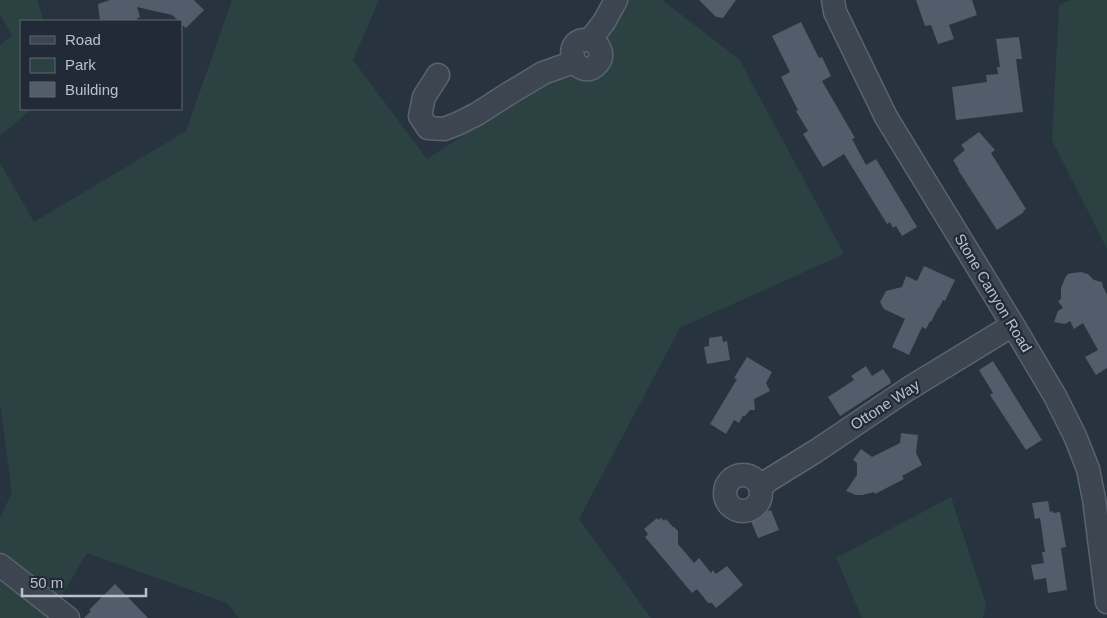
<svg xmlns="http://www.w3.org/2000/svg" width="1107" height="618" font-family="Arial,sans-serif">
  <rect width="100%" height="100%" fill="#283340"/>
  <path fill="#2b4142" d="M 0,0 L 37,0 L 44,21 L 21,21 L 21,109 L 32,109 L 0,136 L 0,45 L 12,35 L 0,15 Z
    M 232,0 L 379,0 L 353,60 L 427,159 L 574,62 L 616,0 L 662,0 L 739,59 L 844,254 L 680,328 L 579,519 L 651,618 L 239,618 L 227,603 L 87,553 L 55,607 L 68,618 L 0,618 L 0,518 L 12,492 L 0,404 L 0,163 L 34,222 L 186,131 Z
    M 1071,0 L 1107,0 L 1107,249 L 1052,140 L 1059,5 Z
    M 951,497 L 986,604 L 983,618 L 862,618 L 836,558 Z"/>
  <path fill="#525c6b" d="M 110,0 L 194,0 L 204,10 L 186,28 L 181,24 L 181,21 L 179,21 L 172,15 L 137,7 L 140,17 L 137,18 L 138,21 L 100,21 L 98,4 Z
    M 699,0 L 736,0 L 723,18 L 717,17 L 715,16 Z
    M 916,0 L 972,0 L 977,15 L 949,25 L 954,39 L 938,44 L 931,25 L 925,26 Z
    M 801,22 L 819,58 L 822,57 L 831,76 L 822,81 L 855,138 L 852,139 L 866,165 L 876,159 L 917,227 L 902,236 L 896,226 L 893,228 L 890,222 L 887,224 L 844,154 L 823,167 L 803,134 L 808,131 L 796,111 L 798,110 L 781,77 L 790,72 L 772,36 Z
    M 1019,37 L 1022,59 L 1016,59 L 1023,112 L 956,120 L 952,87 L 987,82 L 986,75 L 998,74 L 997,67 L 1000,67 L 996,39 Z
    M 979,132 L 995,150 L 991,153 L 1026,209 L 1023,211 L 1024,212 L 997,230 L 958,170 L 959,170 L 953,160 L 965,150 L 961,145 Z
    M 924,266 L 955,280 L 945,301 L 943,300 L 939,308 L 938,308 L 931,322 L 930,321 L 926,329 L 922,327 L 909,355 L 892,347 L 905,319 L 884,309 L 880,302 L 886,291 L 902,287 L 906,276 L 917,281 Z
    M 1081,272 L 1088,274 L 1094,280 L 1102,282 L 1103,287 L 1107,294 L 1107,368 L 1096,375 L 1085,357 L 1098,350 L 1083,323 L 1074,329 L 1070,321 L 1065,324 L 1054,322 L 1058,311 L 1063,308 L 1058,301 L 1061,299 L 1061,288 L 1065,278 L 1068,274 L 1072,273 Z
    M 722,336 L 723,342 L 727,341 L 730,360 L 707,364 L 704,347 L 709,346 L 709,338 Z
    M 747,357 L 772,372 L 766,383 L 770,391 L 754,399 L 755,410 L 750,410 L 745,416 L 743,416 L 739,423 L 734,420 L 726,434 L 710,424 L 737,379 L 734,378 Z
    M 993,361 L 1042,440 L 1026,450 L 990,395 L 993,393 L 979,370 Z
    M 866,366 L 872,376 L 883,369 L 891,381 L 890,382 L 891,383 L 840,416 L 828,397 L 854,380 L 851,376 Z
    M 901,433 L 918,435 L 916,453 L 922,465 L 902,476 L 904,479 L 875,494 L 874,492 L 862,495 L 856,495 L 846,491 L 857,475 L 857,463 L 853,460 L 861,449 L 872,457 L 900,443 Z
    M 1048,501 L 1050,512 L 1053,511 L 1053,513 L 1060,512 L 1066,547 L 1061,548 L 1067,590 L 1048,593 L 1046,578 L 1034,580 L 1031,565 L 1044,563 L 1042,552 L 1045,552 L 1040,518 L 1035,519 L 1032,503 Z
    M 771,510 L 779,530 L 758,538 L 750,519 Z
    M 657,518 L 658,520 L 661,518 L 664,521 L 666,519 L 673,527 L 674,527 L 678,531 L 678,544 L 694,563 L 699,558 L 711,573 L 713,570 L 716,574 L 727,566 L 743,585 L 716,608 L 712,603 L 708,603 L 697,589 L 692,593 L 645,537 L 648,534 L 644,529 Z
    M 115,584 L 148,618 L 84,618 L 91,611 L 89,610 Z"/>
  <g fill="none" stroke-linecap="round" stroke-linejoin="round">
    <defs>
      <path id="minor" d="M 833,0 L 835,12 L 886,117 L 1013,325 L 1055,396 L 1075,436 L 1088,469 L 1094,499 L 1107,602
        M 590,40 C 599,44 605,54 598,63 C 578,86 556,37 590,40 L 604,22 L 616,0
        M 438,75 L 424,97 L 420,116 L 428,128 L 444,129 L 457,124 L 477,114 L 508,94 L 543,73 L 574,62
        M725 493a18 18 0 1 1 36 0a18 18 0 1 1-36 0Z
        M 760,488 L 769,480 L 816,451 L 908,389 L 1013,325
        M 0,565 L 68,618"/>
    </defs>
    <use href="#minor" stroke="#5a636e" stroke-width="25"/>
    <use href="#minor" stroke="#3c4550" stroke-width="22"/>
  </g>
  <g text-anchor="middle" stroke-width="4.5" stroke-linejoin="round" paint-order="stroke">
    <g font-size="15" fill="#b9c0cb" stroke="#212a36">
      <text transform="translate(993 293) rotate(59)" y="5">Stone Canyon Road</text>
      <text transform="translate(885 405) rotate(-33)" y="5">Ottone Way</text>
    </g>
  </g>
  <rect x="20" y="20" width="162" height="90" fill="#212a36" stroke="#5e6672"/>
  <rect x="30" y="36" width="25" height="8" fill="#3c4550" stroke="#5e6672"/>
  <text x="65" y="45" font-size="15" fill="#b9c0cb">Road</text>
  <rect x="30" y="58" width="25" height="15" fill="#2b4142" stroke="#5e6672"/>
  <text x="65" y="70" font-size="15" fill="#b9c0cb">Park</text>
  <rect x="30" y="82" width="25" height="15" fill="#525c6b" stroke="#5e6672"/>
  <text x="65" y="95" font-size="15" fill="#b9c0cb">Building</text>
  <path d="M22 588v8h124v-8" fill="none" stroke="#b9c0cb" stroke-width="2.5"/>
  <text x="30" y="588" font-size="15" fill="#b9c0cb" stroke="#212a36" stroke-width="4" paint-order="stroke">50 m</text>
</svg>
